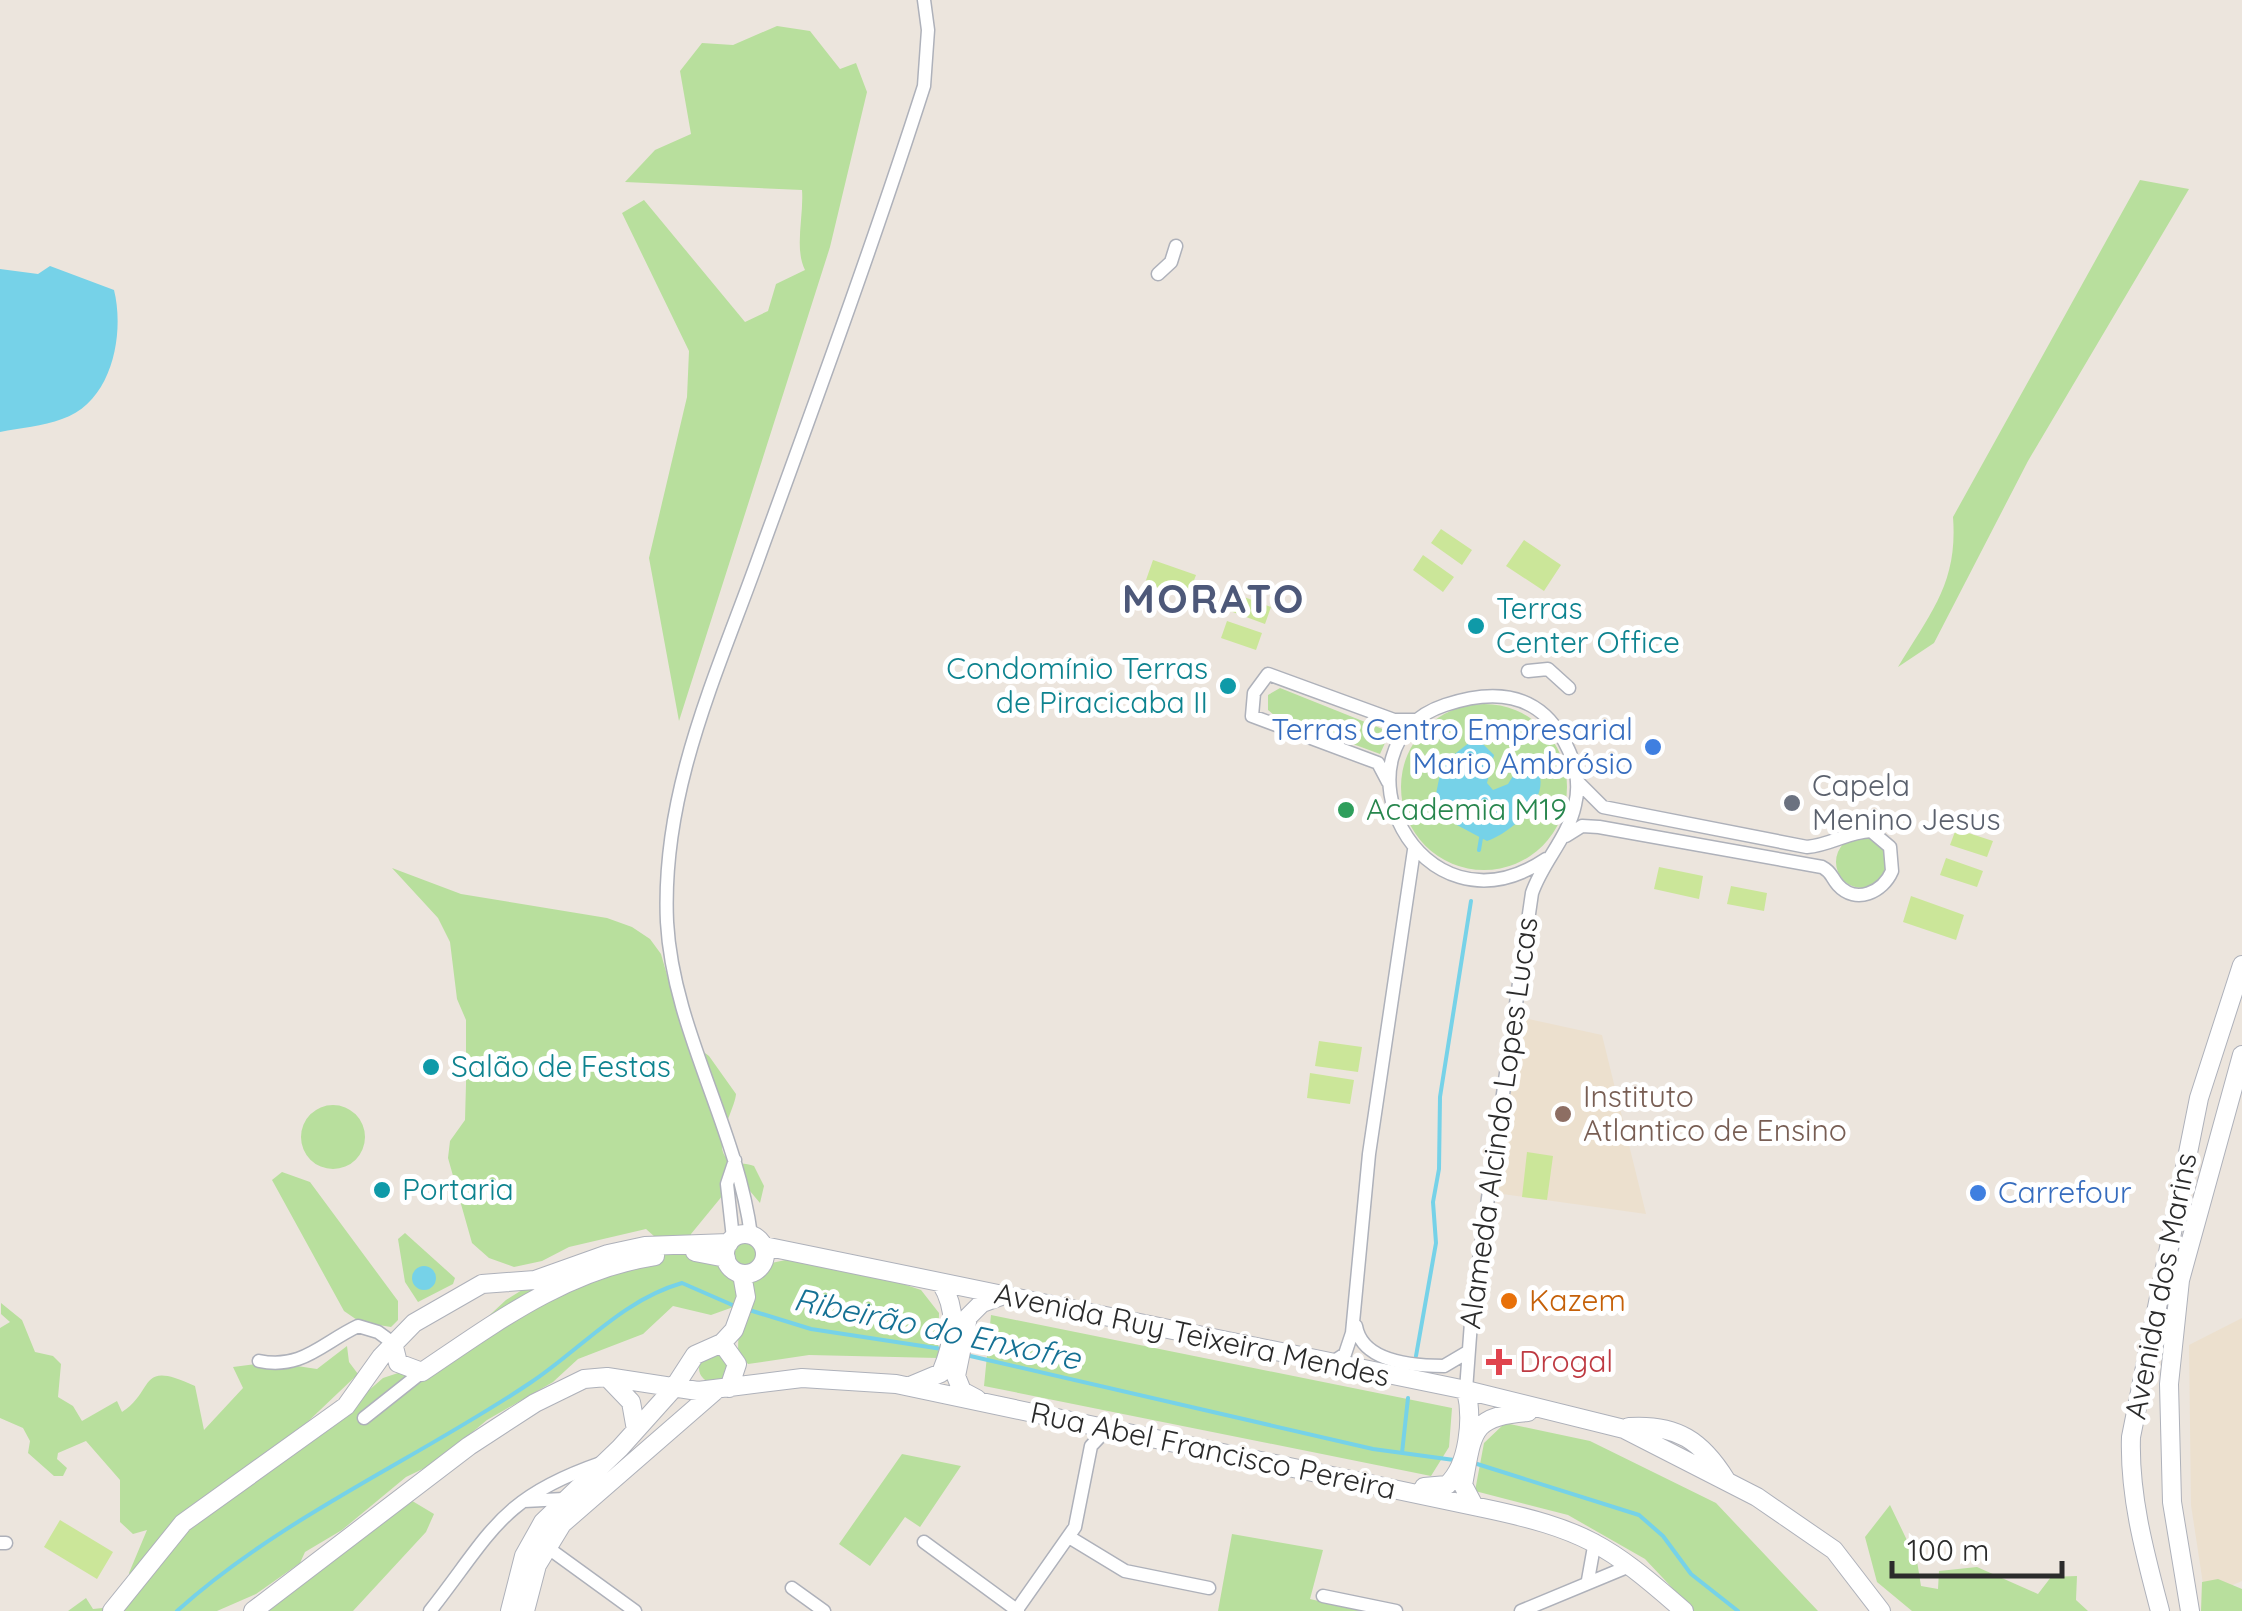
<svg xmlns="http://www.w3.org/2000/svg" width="2242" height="1611" font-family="Quicksand,sans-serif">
  <rect width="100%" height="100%" fill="#ece5dd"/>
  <path fill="#ece0ce" d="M 1519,1017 L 1602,1035 L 1646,1214 L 1495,1193 Z
    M 2242,1318 L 2242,1581 L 2205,1597 L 2191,1505 L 2189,1345 Z"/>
  <path fill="#b8df9d" d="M 777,26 L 810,31 L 840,69 L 856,63 L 867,92 L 830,247 L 679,721 L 649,558 L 687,397 L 689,351 L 622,213 L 644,200 L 745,322 L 768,311 L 776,284 L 805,270 C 794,248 804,216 802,190 L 625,182 L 655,150 L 691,134 L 680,71 L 702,43 L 733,45 Z
    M 2140,180 L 2189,189 L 2028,461 L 1934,643 L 1898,667 C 1931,612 1958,583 1953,517 Z
    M 1280,688 L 1390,732 L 1380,754 L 1274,715 L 1268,710 L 1268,695 Z
    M1401 787a83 83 0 1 1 166 0a83 83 0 1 1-166 0Z
    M1836 862a26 26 0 1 1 52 0a26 26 0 1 1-52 0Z
    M 392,868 L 461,894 L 607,918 L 632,927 L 650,939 L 661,954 L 685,1038 L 709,1056 L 736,1094 C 735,1110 710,1147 729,1160 C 735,1164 746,1163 754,1166 L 764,1186 L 760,1203 L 744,1184 L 732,1184 L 691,1234 L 691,1243 L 744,1280 L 755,1267 L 736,1267 L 730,1253 L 743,1240 L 759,1249 L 757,1266 L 814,1254 L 921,1290 L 939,1313 L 938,1358 L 809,1355 L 748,1364 L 738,1353 L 739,1305 L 711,1315 L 673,1306 L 643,1334 L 578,1359 L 553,1382 L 487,1420 L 435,1463 L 406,1477 L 342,1530 L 305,1552 L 300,1563 L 256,1594 L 217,1611 L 68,1611 L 86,1598 L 93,1609 L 122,1606 L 130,1600 L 129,1573 L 147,1530 L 133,1534 L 120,1522 L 120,1480 L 86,1441 L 58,1453 L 57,1459 L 67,1468 L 63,1476 L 54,1476 L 28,1453 L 30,1441 L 23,1428 L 0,1418 L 0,1328 L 10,1322 L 1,1314 L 1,1303 L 22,1320 L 35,1352 L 53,1356 L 61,1364 L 58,1397 L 73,1406 L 82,1421 L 117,1401 L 122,1412 C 156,1390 137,1359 195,1386 L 204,1430 L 243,1388 L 233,1367 L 270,1362 L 317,1369 L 347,1346 L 349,1362 L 358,1374 L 299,1430 L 352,1405 L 383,1378 L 419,1366 L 467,1336 L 506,1300 L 554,1270 L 591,1253 L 655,1237 L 646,1229 L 569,1247 L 542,1261 L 514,1267 L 489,1258 L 472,1243 L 448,1158 L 450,1141 L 465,1120 L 466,1084 L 466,1020 L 457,999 L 450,942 L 438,918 Z
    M301 1137a32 32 0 1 1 64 0a32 32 0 1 1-64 0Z
    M 282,1172 L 310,1182 L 398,1301 L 398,1320 L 391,1327 L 360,1322 L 344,1311 L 272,1180 Z
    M 405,1233 L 455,1278 L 453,1284 L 418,1302 L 405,1282 L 398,1239 Z
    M 991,1315 L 1452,1408 L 1449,1447 L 1431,1476 L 984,1386 Z
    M699 1368a15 15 0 1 1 30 0a15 15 0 1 1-30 0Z
    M 1505,1423 L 1590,1441 L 1716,1503 L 1818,1611 L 1694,1611 L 1645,1559 L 1568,1515 L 1475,1491 L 1484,1443 Z
    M 902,1454 L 961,1466 L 920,1527 L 905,1517 L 870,1566 L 839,1544 Z
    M 409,1499 L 434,1514 L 426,1532 L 353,1611 L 259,1611 Z
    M 1890,1505 L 1917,1561 L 1921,1586 L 1938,1589 L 1939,1571 L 1977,1567 L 2038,1594 L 2051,1577 L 2077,1576 L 2076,1600 L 2088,1611 L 1912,1611 L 1877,1582 L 1865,1537 Z
    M 1232,1534 L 1323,1550 L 1310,1599 L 1362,1611 L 1218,1611 Z
    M 2218,1579 L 2242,1589 L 2242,1611 L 2201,1611 L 2202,1582 Z"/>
  <path fill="#cbe699" d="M 1441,529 L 1472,550 L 1462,565 L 1431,543 Z
    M 1524,540 L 1561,565 L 1544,591 L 1506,566 Z
    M 1423,555 L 1454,577 L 1443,592 L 1413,570 Z
    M 1153,560 L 1196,575 L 1187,599 L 1145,583 Z
    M 1236,594 L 1271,607 L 1265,624 L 1230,611 Z
    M 1227,621 L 1262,633 L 1256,650 L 1221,638 Z
    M 1956,829 L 1993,841 L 1987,857 L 1950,845 Z
    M 1946,858 L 1983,871 L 1977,887 L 1940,875 Z
    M 1659,867 L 1703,876 L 1699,899 L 1654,889 Z
    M 1731,886 L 1767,893 L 1764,911 L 1727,904 Z
    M 1911,896 L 1964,915 L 1956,940 L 1903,922 Z
    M 1319,1041 L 1362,1047 L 1358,1072 L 1315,1066 Z
    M 1310,1073 L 1354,1080 L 1350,1104 L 1307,1098 Z
    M 1527,1152 L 1553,1156 L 1547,1200 L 1522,1197 Z
    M 60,1520 L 113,1552 L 97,1579 L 44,1547 Z"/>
  <path fill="#76d2e8" d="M 50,266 L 114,290 C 125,334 112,403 62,419 C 43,426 20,428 0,432 L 0,269 L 38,274 Z
    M 1470,742 L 1482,743 L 1494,755 L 1487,783 L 1493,790 L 1508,784 L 1521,763 L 1535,766 C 1556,794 1513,832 1487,841 L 1455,824 L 1436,794 L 1442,764 Z
    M412 1278a12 12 0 1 1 24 0a12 12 0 1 1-24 0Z"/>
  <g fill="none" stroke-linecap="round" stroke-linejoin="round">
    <path stroke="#76d2e8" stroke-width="4" d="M 1479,850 L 1481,838
      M 746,1309 L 811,1329 L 942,1349
      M 966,1355 L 1373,1449 L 1454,1460
      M 1416,1356 L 1436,1243 L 1433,1202 L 1439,1169 L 1440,1097 L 1471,901
      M 1402,1453 L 1408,1398
      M 1474,1463 L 1639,1515 L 1663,1536 L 1691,1574 L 1738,1611
      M 177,1611 C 280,1518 415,1460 530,1383 C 580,1350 622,1300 682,1283 L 737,1307"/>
    <defs>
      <path id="street" d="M 1158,274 L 1171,262 L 1176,246
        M 1528,671 L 1548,669 L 1569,688
        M 1388,782 L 1378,763 L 1252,716 L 1254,693 L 1268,674 L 1394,720 L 1419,720
        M 1566,836 L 1582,826 L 1599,827 L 1822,867 C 1832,872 1831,877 1838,885 C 1856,905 1883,892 1892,871 L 1890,847 L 1871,831 C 1847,832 1831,845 1807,847 L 1603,807 L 1577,781
        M 751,1235 C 737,1127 673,1030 667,922 C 661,790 718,672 761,551 C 817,397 874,242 924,86 L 928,30 L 924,0
        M 733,1238 L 727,1184 L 735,1160
        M 1356,1326 C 1362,1362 1413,1366 1444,1366 L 1466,1353
        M 259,1361 C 302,1370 322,1343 358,1326 L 378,1332 L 393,1343
        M 1330,1364 L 1345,1354 L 1352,1333 L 1369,1154 L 1414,850
        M 1466,1390 L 1472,1309 L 1532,893 C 1543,861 1568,838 1575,805 C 1581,781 1575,760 1563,739 C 1537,692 1493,689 1445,705 C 1325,745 1418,945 1546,859
        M 364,1418 L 422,1372
        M 524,1501 L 564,1499
        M 1069,1537 L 1125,1571 L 1209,1588
        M 924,1542 L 1018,1611
        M 0,1543 L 6,1543
        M 544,1545 L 635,1611
        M 1588,1580 L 1595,1541
        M 792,1588 L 824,1611
        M 1323,1596 L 1396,1611
        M 430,1611 C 492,1532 500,1498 601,1463
        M 1016,1611 L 1075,1527 L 1091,1446 L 1107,1429
        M 1521,1611 L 1632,1565"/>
      <path id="secondary" d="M725 1254a20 20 0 1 1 40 0a20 20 0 1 1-40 0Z
        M 764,1246 L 1466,1390 L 1624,1429 L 1757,1497 L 1834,1550 L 1881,1611
        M 695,1252 L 726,1258
        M 393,1343 L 398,1363 L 422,1372 C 495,1323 565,1270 655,1256
        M 722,1343 L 737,1364 L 729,1388
        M 607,1377 L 631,1402 L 636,1430
        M 910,1386 L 941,1373 C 954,1342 959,1312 941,1283
        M 977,1399 L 962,1391 L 956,1376 L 968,1317 L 982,1303 L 1001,1296
        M 1629,1427 C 1677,1424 1702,1441 1726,1480
        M 1424,1487 L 1447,1485 C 1469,1465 1473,1418 1466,1390
        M 1474,1506 L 1463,1485 C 1473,1432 1470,1416 1528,1412
        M 112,1611 L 183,1523 L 346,1406 L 381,1357 L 414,1323 L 482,1284 L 535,1280 L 608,1254 L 645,1246 L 729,1243
        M 253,1611 L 469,1446 L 535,1403 L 584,1379 L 607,1377 L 698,1391 L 802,1378 L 896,1384 L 1483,1508 C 1583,1529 1608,1544 1684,1611
        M 510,1611 L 524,1556 L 543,1522 L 620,1448 L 673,1389 L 695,1355 L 722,1343 L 734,1330 L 746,1297 L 742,1274
        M 525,1611 L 537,1565 L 562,1524 L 715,1391
        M 2160,1611 C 2145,1554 2129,1496 2131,1437 L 2199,1098 L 2242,965
        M 2190,1611 L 2172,1502 L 2169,1384 L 2180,1280 L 2242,1055"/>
    </defs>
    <use href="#street" stroke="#aeb1ba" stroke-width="15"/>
    <use href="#secondary" stroke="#aeb1ba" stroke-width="20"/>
    <use href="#street" stroke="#fff" stroke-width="12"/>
    <use href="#secondary" stroke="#fff" stroke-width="18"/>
  </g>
  <g fill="#0f9aa8" stroke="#fff" stroke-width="4">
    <circle cx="1476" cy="626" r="10"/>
    <circle cx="1228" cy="686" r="10"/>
    <circle cx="431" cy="1067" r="10"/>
    <circle cx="382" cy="1190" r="10"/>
  </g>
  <g fill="#3f7fe0" stroke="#fff" stroke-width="4">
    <circle cx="1653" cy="747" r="10"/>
    <circle cx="1978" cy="1193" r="10"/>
  </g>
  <circle fill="#6b7280" stroke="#fff" stroke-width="4" cx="1792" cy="803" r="10"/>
  <circle fill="#2e9e5b" stroke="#fff" stroke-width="4" cx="1346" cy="810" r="10"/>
  <circle fill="#8d6e63" stroke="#fff" stroke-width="4" cx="1563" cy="1114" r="10"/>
  <circle fill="#e8710a" stroke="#fff" stroke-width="4" cx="1509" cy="1301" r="10"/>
  <path fill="#e0444e" stroke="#fff" stroke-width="4" d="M1494 1347h10v10h10v10h-10v10h-10v-10h-10v-10h10z"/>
  <g text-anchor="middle" stroke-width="10" stroke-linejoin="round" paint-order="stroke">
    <g font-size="30" fill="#0d838f" stroke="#fff" text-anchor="start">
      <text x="1496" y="619">Terras<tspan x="1496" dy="34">Center Office</tspan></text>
      <text x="1208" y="679" text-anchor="end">Condomínio Terras<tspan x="1208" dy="34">de Piracicaba II</tspan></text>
      <text x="451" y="1077">Salão de Festas</text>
      <text x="402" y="1200">Portaria</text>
    </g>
    <g font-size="30" fill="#366cbe" stroke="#fff" text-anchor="end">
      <text x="1633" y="740">Terras Centro Empresarial<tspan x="1633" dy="34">Mario Ambrósio</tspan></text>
      <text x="1998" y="1203" text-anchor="start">Carrefour</text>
    </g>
    <g font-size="30" fill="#5b616d" stroke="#fff" text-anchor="start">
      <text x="1812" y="796">Capela<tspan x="1812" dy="34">Menino Jesus</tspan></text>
    </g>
    <g font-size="30" fill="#27864d" stroke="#fff" text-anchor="start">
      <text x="1366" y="820">Academia M19</text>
    </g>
    <g font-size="30" fill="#785e54" stroke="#fff" text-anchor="start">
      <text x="1583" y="1107">Instituto<tspan x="1583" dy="34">Atlantico de Ensino</tspan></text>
    </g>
    <g font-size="30" fill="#2b2b2b" stroke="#fff">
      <text transform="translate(1499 1123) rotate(-82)" y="10">Alameda Alcindo Lopes Lucas</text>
      <text transform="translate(2161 1286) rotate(-79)" y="10">Avenida dos Marins</text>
      <text transform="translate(1192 1335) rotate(12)" y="10">Avenida Ruy Teixeira Mendes</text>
      <text transform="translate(1213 1451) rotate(12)" y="10">Rua Abel Francisco Pereira</text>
    </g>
    <g font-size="30" fill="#c56008" stroke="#fff" text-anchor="start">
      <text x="1529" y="1311">Kazem</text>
    </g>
    <g font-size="30" fill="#be3a42" stroke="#fff" text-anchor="start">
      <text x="1519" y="1372">Drogal</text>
    </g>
    <g font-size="32" font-style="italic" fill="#157194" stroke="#fff">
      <text transform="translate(937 1329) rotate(12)" y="11">Ribeirão do Enxofre</text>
    </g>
    <g font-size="40" font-weight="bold" letter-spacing="2.5" fill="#4d5879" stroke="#fff">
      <text x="1214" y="613">MORATO</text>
    </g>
  </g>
  <path d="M1892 1561v15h170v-15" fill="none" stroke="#2b2b2b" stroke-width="5"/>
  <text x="1907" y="1561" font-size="30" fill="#2b2b2b" stroke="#ffffff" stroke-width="8" paint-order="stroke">100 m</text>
</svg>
